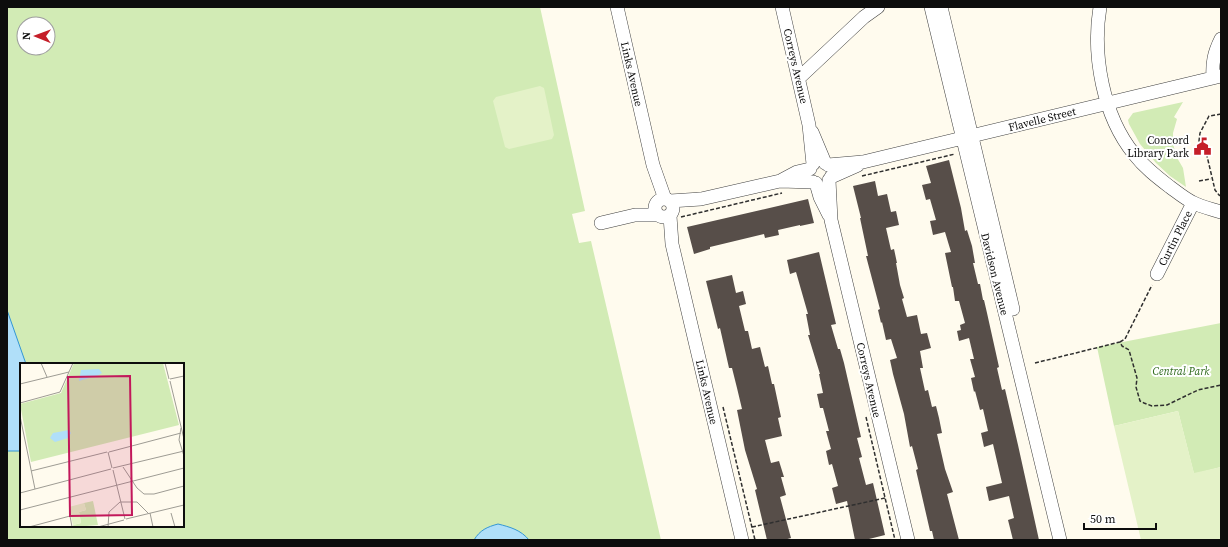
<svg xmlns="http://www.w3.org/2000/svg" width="1228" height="547" font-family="'Source Serif 4',serif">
  <rect width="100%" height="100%" fill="#fffbee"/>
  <path fill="#d2ebb5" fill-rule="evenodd" d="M 7,7 L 540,7 L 585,211 L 572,214 L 579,243 L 591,241 L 661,540 L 7,540 ZM 24,24 L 48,24 L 48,48 L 24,48 ZM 21,364 L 183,364 L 183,526 L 21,526 Z
    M 1183,102 L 1174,117 L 1177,119 L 1173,133 L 1173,143 L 1176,156 L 1183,168 L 1186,187 L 1170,176 L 1156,163 L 1140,144 L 1129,124 L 1128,120 L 1133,113 Z
    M 1221,323 L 1221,467 L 1194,474 L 1178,411 L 1114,426 L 1097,347 Z"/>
  <path fill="#e4f2c8" d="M 540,86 L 544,88 L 554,135 L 552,139 L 509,149 L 505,147 L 493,101 L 496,97 Z
    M 1178,411 L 1194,473 L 1221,467 L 1221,540 L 1141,540 L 1114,426 Z"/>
  <path fill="#b0dff9" stroke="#3396d4" d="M 7,310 L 26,364 L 21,364 L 21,451 L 7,451 Z
    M 498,524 C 510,527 521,530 529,540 L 474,540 C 480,530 487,527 498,524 Z"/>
  <path fill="#574e49" d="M 949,160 L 961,208 L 965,231 L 967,230 L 972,246 L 975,263 L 973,263 L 978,284 L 980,284 L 983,300 L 984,300 L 987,313 L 999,367 L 997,368 L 1002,390 L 1005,389 L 1018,445 L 1039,540 L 1013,540 L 1008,520 L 1014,518 L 1009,496 L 989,501 L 986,487 L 1002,483 L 993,444 L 984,447 L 981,433 L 988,431 L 983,409 L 980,410 L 975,391 L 974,392 L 971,378 L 975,377 L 970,359 L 974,359 L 969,338 L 959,341 L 957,331 L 961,330 L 960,325 L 965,323 L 959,301 L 955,301 L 953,287 L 952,287 L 945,253 L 951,252 L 945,232 L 933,235 L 930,221 L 936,220 L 930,199 L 926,200 L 922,185 L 931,183 L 926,166 Z
    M 875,181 L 878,196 L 887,194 L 891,212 L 896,211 L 899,225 L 886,228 L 891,250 L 894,249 L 897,263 L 896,263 L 900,285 L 904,298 L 902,299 L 907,317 L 917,315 L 921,334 L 927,333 L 931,348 L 920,351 L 923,368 L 920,368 L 925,391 L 928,390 L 932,407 L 936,406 L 939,418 L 942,433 L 937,434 L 945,469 L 953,492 L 947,494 L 959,540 L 934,540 L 932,531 L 930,531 L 916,470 L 918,469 L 912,446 L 910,447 L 904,414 L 893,374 L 890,360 L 897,358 L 891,339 L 886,340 L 882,322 L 881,323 L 878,310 L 880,309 L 866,256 L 868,256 L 860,218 L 861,218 L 853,186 Z
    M 808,199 L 814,223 L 800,226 L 800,225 L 778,230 L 779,235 L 765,238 L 764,234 L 710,247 L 710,249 L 694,254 L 687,227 Z
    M 819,252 L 836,324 L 831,325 L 838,349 L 840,349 L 844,363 L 861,437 L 857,438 L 862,457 L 859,458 L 866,485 L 873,483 L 885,535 L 865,540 L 855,540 L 847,501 L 836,504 L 832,488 L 838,486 L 832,464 L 829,465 L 826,451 L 831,449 L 826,431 L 829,431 L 823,408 L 820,408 L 817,394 L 823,393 L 819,374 L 820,374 L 808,335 L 810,335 L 806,314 L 808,314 L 796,272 L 790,274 L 787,260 Z
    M 732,275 L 736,293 L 743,291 L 746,304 L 739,306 L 745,331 L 748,331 L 752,349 L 760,347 L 765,367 L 768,366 L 772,384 L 774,384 L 781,417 L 778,418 L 782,436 L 765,440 L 771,463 L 779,461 L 784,477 L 781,477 L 786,495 L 780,497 L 791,538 L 784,540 L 767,540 L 755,490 L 757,489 L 745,450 L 737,410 L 742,409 L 737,388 L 732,368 L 729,368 L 720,328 L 718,329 L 706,281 Z"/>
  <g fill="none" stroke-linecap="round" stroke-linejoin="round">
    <defs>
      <path id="minor" d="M 617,7 L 653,165 L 665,199
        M 782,7 L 809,125 L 813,164
        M 931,7 L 1060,540
        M 941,7 L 1013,309
        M 1100,7 C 1092,55 1103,116 1134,154 C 1144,167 1157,177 1170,187 C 1177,192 1184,198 1192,202 C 1201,207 1212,209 1221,212
        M 799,78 L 864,17 L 878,7
        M 1213,78 C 1212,63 1214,53 1221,39
        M 812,132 L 825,163
        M 828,165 L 863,162 L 1221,76
        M 831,177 L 858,165
        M 782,180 L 797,172 L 810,169
        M 829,180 L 831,220 L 908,540
        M 816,183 L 820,197 L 829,215
        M655 208a9 9 0 1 1 18 0a9 9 0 1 1-18 0Z
        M 670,201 L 701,199 L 780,181 L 813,182
        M 670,216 L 672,244 L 742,540
        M 601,223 L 635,215 L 657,215
        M 1157,274 L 1193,203"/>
    </defs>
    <use href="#minor" stroke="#404040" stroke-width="14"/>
    <path stroke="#2f2f2f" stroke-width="1.5" stroke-dasharray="4 2" stroke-linecap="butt" d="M 1221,114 L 1209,116 L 1200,133 L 1199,141 L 1207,156 L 1215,190 L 1219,195 L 1221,196
      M 862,176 L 955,154
      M 1199,181 L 1211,179
      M 681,217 L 782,193
      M 1120,342 L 1125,339 L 1152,285
      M 1035,363 L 1120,342 L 1122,346 L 1129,350 L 1137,378 L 1136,387 L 1140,401 L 1144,403 L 1152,406 L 1167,405 L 1198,390 L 1221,385
      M 723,407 L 755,540
      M 866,417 L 895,540
      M 752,527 L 885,498"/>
    <use href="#minor" stroke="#fff" stroke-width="13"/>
  </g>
  <defs>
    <symbol id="civic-bare" viewBox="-9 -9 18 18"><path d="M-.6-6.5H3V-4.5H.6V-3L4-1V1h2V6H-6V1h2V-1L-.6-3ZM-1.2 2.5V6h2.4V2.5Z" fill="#c51e29" stroke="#fff" stroke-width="2.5" paint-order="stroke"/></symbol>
  </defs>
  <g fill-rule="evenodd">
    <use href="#civic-bare" x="1190" y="134" width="25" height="25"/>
  </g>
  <g text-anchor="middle" stroke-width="4" stroke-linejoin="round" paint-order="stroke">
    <g font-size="11" fill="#0d0d0d" stroke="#fff">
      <text transform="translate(796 66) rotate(77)" y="4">Correys Avenue</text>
      <text transform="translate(632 74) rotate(77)" y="4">Links Avenue</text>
      <text transform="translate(1042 119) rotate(-14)" y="4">Flavelle Street</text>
      <text transform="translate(1175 238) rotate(-63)" y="4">Curtin Place</text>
      <text transform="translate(995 274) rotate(76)" y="4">Davidson Avenue</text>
      <text transform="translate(869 380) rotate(77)" y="4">Correys Avenue</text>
      <text transform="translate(707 392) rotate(77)" y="4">Links Avenue</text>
    </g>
    <g font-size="11" fill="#0d0d0d" stroke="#fff" text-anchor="end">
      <text x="1189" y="144">Concord<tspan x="1189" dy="13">Library Park</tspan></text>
    </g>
    <g font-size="11" font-style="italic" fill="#2c681a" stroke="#fff">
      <text x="1181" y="375">Central Park</text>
    </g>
  </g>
  <g transform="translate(20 363)">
    <rect width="164" height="164" fill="#fffbee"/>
    <path d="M 54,0 L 143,0 L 159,62 L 11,99 L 0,41 L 41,30 ZM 73,138 L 78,162 L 54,164 L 53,162 L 61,160 L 59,149 L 66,147 L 64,140 Z" fill="#d2ebb5"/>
    <path d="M 64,140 L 66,147 L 59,149 L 61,160 L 53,162 L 49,144 Z" fill="#e4f2c8"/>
    <path d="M 79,6 L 82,10 L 79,12 L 59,18 L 61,7 ZM 49,67 L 51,70 L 48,75 L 35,79 L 30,75 L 33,70 Z" fill="#b0dff9"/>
    <path fill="none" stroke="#9e9c94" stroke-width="1" d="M 21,0 L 27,14M 145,0 L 149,16M 150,16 L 164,13M 150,18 L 164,76M 0,21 L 49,9M 0,40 L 40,29 L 53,0M 0,53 L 15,126M 161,65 L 159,77 L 164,93M 88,89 L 92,105M 89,89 L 161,70M 103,104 L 117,125 L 124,131 L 134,131 L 164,123M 93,105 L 164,88M 93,107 L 105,156M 11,108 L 87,89M 0,130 L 91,106M 0,147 L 164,105M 130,150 L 133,164M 151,150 L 155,164M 106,156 L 164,142M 9,164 L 50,153 L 52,164M 78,164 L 104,157M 88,164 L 89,149 L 100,139 L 117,139 L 129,151"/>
    <path fill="#c2185b" fill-opacity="0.15" stroke="#c2185b" stroke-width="2" d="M 110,13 L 112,152 L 50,153 L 48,14 Z"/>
    <rect width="164" height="164" fill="none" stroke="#0d0d0d" stroke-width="2"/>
  </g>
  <rect width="1228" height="547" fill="none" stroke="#0d0d0d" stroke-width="16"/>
  <g transform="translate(36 36) rotate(271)"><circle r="19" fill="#ffffff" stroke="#9e9e9e"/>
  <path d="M0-3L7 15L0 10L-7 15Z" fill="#c51e29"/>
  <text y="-6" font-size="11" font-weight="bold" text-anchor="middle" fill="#0d0d0d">N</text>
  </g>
  <path d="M1084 523v6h72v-6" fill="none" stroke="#0d0d0d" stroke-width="2"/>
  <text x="1090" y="523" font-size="12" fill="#0d0d0d" stroke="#ffffff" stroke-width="3" paint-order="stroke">50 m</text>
</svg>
